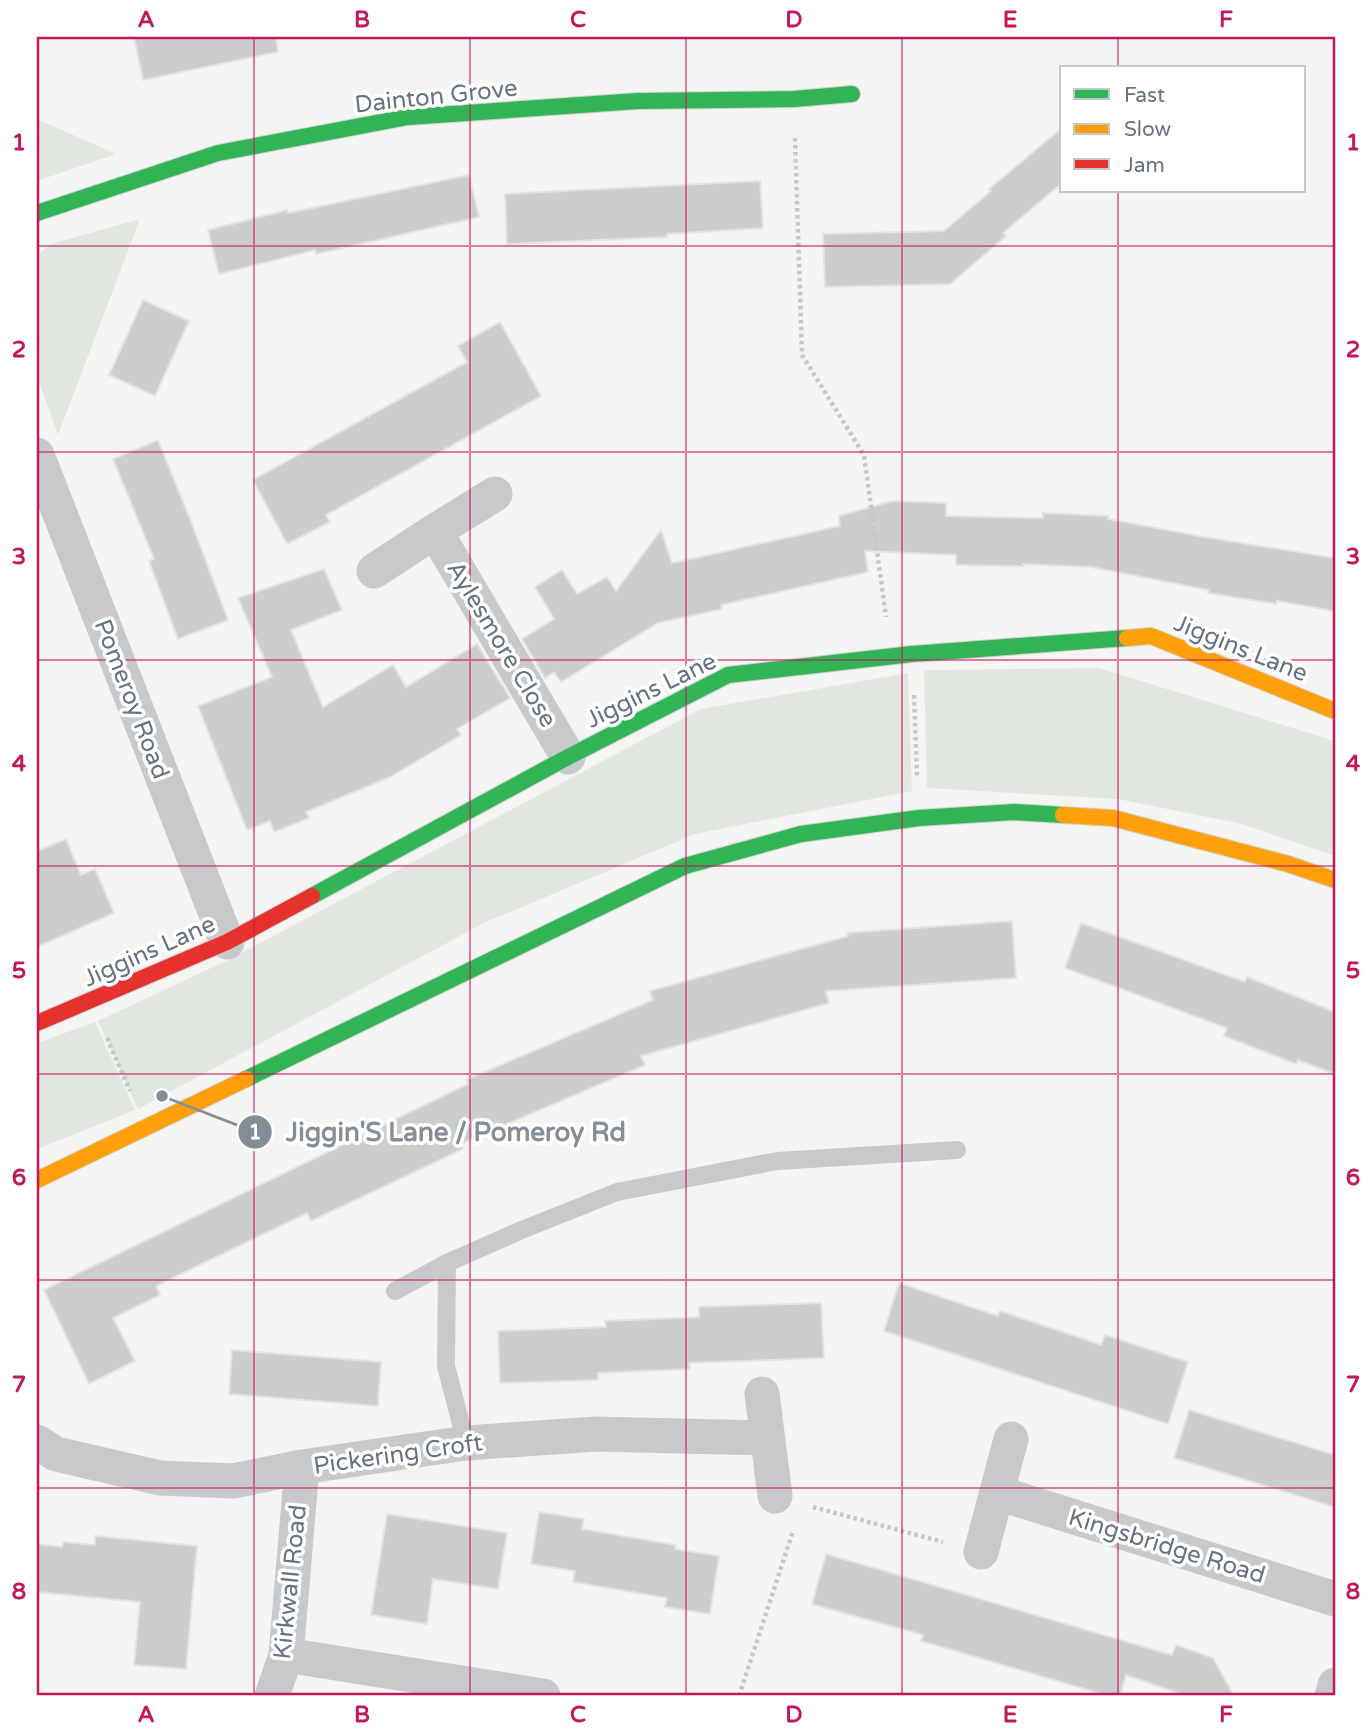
<svg xmlns="http://www.w3.org/2000/svg" width="1372" height="1733" font-family="'Varela Round',sans-serif">
  <rect width="100%" height="100%" fill="#f4f4f2"/>
  <path fill="#e2e6e0" d="M 37,119 L 116,154 L 37,181 Z
    M 140,219 L 58,435 L 37,376 L 37,255 L 51,244 Z
    M 1099,668 L 1335,741 L 1335,856 L 1242,824 L 1118,799 L 927,788 L 924,670 Z
    M 908,673 L 912,791 L 695,834 L 484,923 L 138,1109 L 98,1021 L 226,961 L 701,709 Z
    M 95,1022 L 135,1110 L 37,1149 L 37,1043 Z"/>
  <path fill="#cccdcd" stroke="#e3e3e2" stroke-width="2" d="M 134,37 L 276,37 L 278,52 L 143,80 Z
    M 1062,128 L 1062,183 L 1003,233 L 1006,236 L 950,284 L 825,287 L 823,234 L 944,231 L 991,191 L 989,189 Z
    M 469,175 L 479,217 L 316,254 L 315,250 L 219,274 L 208,230 L 287,210 L 288,213 Z
    M 760,181 L 763,228 L 667,234 L 667,237 L 507,244 L 505,194 Z
    M 143,300 L 189,321 L 155,396 L 109,375 Z
    M 500,322 L 541,396 L 326,515 L 330,522 L 287,544 L 253,480 L 467,362 L 458,346 Z
    M 158,440 L 192,524 L 228,620 L 178,639 L 149,561 L 154,559 L 113,459 Z
    M 893,501 L 946,503 L 946,516 L 1043,518 L 1043,513 L 1108,516 L 1108,519 L 1204,537 L 1335,558 L 1335,611 L 1277,601 L 1276,604 L 1208,593 L 1209,590 L 1091,567 L 1023,564 L 1023,566 L 956,565 L 956,555 L 865,551 L 868,572 L 721,605 L 722,609 L 658,623 L 561,682 L 554,672 L 545,678 L 522,639 L 554,619 L 535,587 L 562,570 L 577,594 L 607,577 L 616,591 L 661,530 L 672,563 L 840,526 L 839,516 Z
    M 324,569 L 342,610 L 291,630 L 323,707 L 393,665 L 406,687 L 477,644 L 510,698 L 457,729 L 461,735 L 390,777 L 306,812 L 309,818 L 274,832 L 270,821 L 247,830 L 198,706 L 272,677 L 238,598 Z
    M 66,839 L 81,875 L 95,869 L 114,913 L 37,947 L 37,851 Z
    M 1012,921 L 1016,978 L 826,991 L 829,1003 L 641,1056 L 645,1065 L 460,1144 L 463,1149 L 311,1221 L 307,1213 L 156,1286 L 160,1295 L 113,1318 L 135,1361 L 89,1384 L 44,1290 L 468,1084 L 466,1080 L 653,1000 L 650,991 L 848,936 L 847,933 Z
    M 1081,923 L 1245,982 L 1247,977 L 1335,1012 L 1335,1074 L 1298,1060 L 1296,1064 L 1224,1036 L 1227,1028 L 1065,968 Z
    M 899,1283 L 998,1316 L 1000,1311 L 1101,1345 L 1105,1335 L 1188,1362 L 1168,1424 L 884,1331 Z
    M 821,1303 L 824,1358 L 689,1363 L 690,1369 L 598,1373 L 598,1380 L 500,1383 L 498,1331 L 606,1327 L 605,1321 L 699,1317 L 699,1307 Z
    M 232,1350 L 381,1362 L 378,1406 L 229,1394 Z
    M 1189,1410 L 1335,1455 L 1335,1507 L 1174,1458 Z
    M 539,1512 L 584,1519 L 582,1529 L 676,1545 L 675,1549 L 719,1556 L 710,1614 L 665,1607 L 667,1598 L 573,1582 L 575,1571 L 531,1564 Z
    M 387,1514 L 507,1533 L 498,1589 L 433,1579 L 427,1624 L 371,1615 Z
    M 95,1536 L 197,1546 L 186,1669 L 134,1665 L 140,1602 L 37,1592 L 37,1544 L 62,1547 L 63,1542 L 95,1545 Z
    M 826,1554 L 1172,1655 L 1176,1645 L 1213,1658 L 1234,1696 L 1187,1696 L 1126,1675 L 1120,1696 L 1109,1696 L 921,1641 L 923,1635 L 812,1604 Z"/>
  <g fill="none" stroke-linecap="round" stroke-linejoin="round">
    <defs>
      <path id="fast" d="M 37,213 L 218,153 L 408,117 L 638,101 L 794,99 L 852,94
        M 312,896 L 568,757 L 728,675 L 912,654 L 1127,638
        M 246,1079 L 685,866 L 801,834 L 919,818 L 1014,812 L 1063,815"/>
      <path id="slow" d="M 1127,638 L 1151,636 L 1335,711
        M 1063,815 L 1113,818 L 1288,864 L 1335,880
        M 37,1180 L 246,1079"/>
      <path id="jam" d="M 37,1023 L 227,942 L 312,896"/>
    </defs>
    <use href="#fast" stroke="#d0d1d2" stroke-width="18"/>
    <use href="#slow" stroke="#d0d1d2" stroke-width="18"/>
    <use href="#jam" stroke="#d0d1d2" stroke-width="18"/>
    <path stroke="#c6c7c8" stroke-width="4.5" stroke-dasharray="3.5 3.5" stroke-linecap="butt" d="M 795,138 L 802,355 L 864,455 L 886,617
      M 914,695 L 917,777
      M 107,1038 L 130,1091
      M 813,1507 L 943,1542
      M 739,1696 L 793,1531"/>
    <path stroke="#c8c9ca" stroke-width="18" d="M 447,1263 L 446,1366 L 466,1443
      M 395,1291 L 447,1263 L 524,1229 L 617,1192 L 777,1161 L 957,1150"/>
    <path stroke="#c8c9ca" stroke-width="35" d="M 37,455 L 227,942
      M 495,494 L 435,531 L 568,757
      M 374,571 L 435,531
      M 762,1394 L 775,1496
      M 37,1442 L 56,1454 L 160,1478 L 233,1481 L 302,1467 L 466,1443 L 596,1434 L 766,1438
      M 998,1493 L 1335,1599
      M 981,1552 L 1011,1439
      M 286,1655 L 543,1696
      M 272,1696 L 286,1655 L 302,1467
      M 1332,1696 L 1335,1685"/>
    <use href="#fast" stroke="#30b455" stroke-width="16"/>
    <use href="#slow" stroke="#ff9f0a" stroke-width="16"/>
    <use href="#jam" stroke="#e5322d" stroke-width="16"/>
  </g>
  <path fill="none" stroke="#c2185b" stroke-width="2" stroke-opacity="0.55" d="M 254,37 L 254,1696M 470,37 L 470,1696M 686,37 L 686,1696M 902,37 L 902,1696M 1118,37 L 1118,68M 1118,191 L 1118,1696M 37,246 L 1335,246M 37,452 L 1335,452M 37,660 L 1335,660M 37,866 L 1335,866M 37,1074 L 1335,1074M 37,1280 L 1335,1280M 37,1488 L 1335,1488"/>
  <g text-anchor="middle" stroke-width="7" stroke-linejoin="round" paint-order="stroke">
    <g font-size="24" fill="#657381" stroke="#fff">
      <text transform="translate(436 96) rotate(-6)" y="8">Dainton Grove</text>
      <text transform="translate(502 644) rotate(59)" y="8">Aylesmore Close</text>
      <text transform="translate(1241 648) rotate(22)" y="8">Jiggins Lane</text>
      <text transform="translate(651 690) rotate(-26)" y="8">Jiggins Lane</text>
      <text transform="translate(132 699) rotate(69)" y="8">Pomeroy Road</text>
      <text transform="translate(149 951) rotate(-24)" y="8">Jiggins Lane</text>
      <text transform="translate(398 1454) rotate(-8)" y="8">Pickering Croft</text>
      <text transform="translate(1167 1546) rotate(17)" y="8">Kingsbridge Road</text>
      <text transform="translate(290 1582) rotate(-84)" y="8">Kirkwall Road</text>
    </g>
  </g>
  <path fill="none" stroke="#838e99" stroke-width="2.5" d="M162 1096L255 1132"/>
  <g fill="#838e99" stroke="#fff" stroke-width="2.5">
    <circle cx="162" cy="1096" r="7"/>
    <circle cx="255" cy="1132" r="18"/>
  </g>
  <g font-size="21" text-anchor="middle" font-weight="bold" fill="#fff">
    <text x="255" y="1139">1</text>
  </g>
  <g font-size="26" text-anchor="middle" font-weight="bold" fill="#838e99" stroke="#fff" stroke-width="7" stroke-linejoin="round" paint-order="stroke">
    <text x="456" y="1141">Jiggin'S Lane / Pomeroy Rd</text>
  </g>
  <rect width="1372" height="1733" fill="none" stroke="#ffffff" stroke-width="77"/>
  <rect x="1060" y="66" width="245" height="126" fill="#ffffff" stroke="#c1c7cd" stroke-width="2"/>
  <rect x="1074" y="89" width="35" height="10" fill="#30b455" stroke="#c1c7cd" stroke-width="2"/>
  <text x="1124" y="102" font-size="21" fill="#657381">Fast</text>
  <rect x="1074" y="124" width="35" height="10" fill="#ff9f0a" stroke="#c1c7cd" stroke-width="2"/>
  <text x="1124" y="136" font-size="21" fill="#657381">Slow</text>
  <rect x="1074" y="159" width="35" height="10" fill="#e5322d" stroke="#c1c7cd" stroke-width="2"/>
  <text x="1124" y="172" font-size="21" fill="#657381">Jam</text>
  <rect x="38" y="38" width="1296" height="1656" fill="none" stroke="#c2185b" stroke-width="2.5"/>
  <g font-size="23" text-anchor="middle" font-weight="bold" fill="#c2185b">
    <text x="146" y="27">A</text>
    <text x="362" y="27">B</text>
    <text x="578" y="27">C</text>
    <text x="794" y="27">D</text>
    <text x="1010" y="27">E</text>
    <text x="1226" y="27">F</text>
    <text x="19" y="150">1</text>
    <text x="1353" y="150">1</text>
    <text x="19" y="357">2</text>
    <text x="1353" y="357">2</text>
    <text x="19" y="564">3</text>
    <text x="1353" y="564">3</text>
    <text x="19" y="771">4</text>
    <text x="1353" y="771">4</text>
    <text x="19" y="978">5</text>
    <text x="1353" y="978">5</text>
    <text x="19" y="1185">6</text>
    <text x="1353" y="1185">6</text>
    <text x="19" y="1392">7</text>
    <text x="1353" y="1392">7</text>
    <text x="19" y="1599">8</text>
    <text x="1353" y="1599">8</text>
    <text x="146" y="1722">A</text>
    <text x="362" y="1722">B</text>
    <text x="578" y="1722">C</text>
    <text x="794" y="1722">D</text>
    <text x="1010" y="1722">E</text>
    <text x="1226" y="1722">F</text>
  </g>
</svg>
